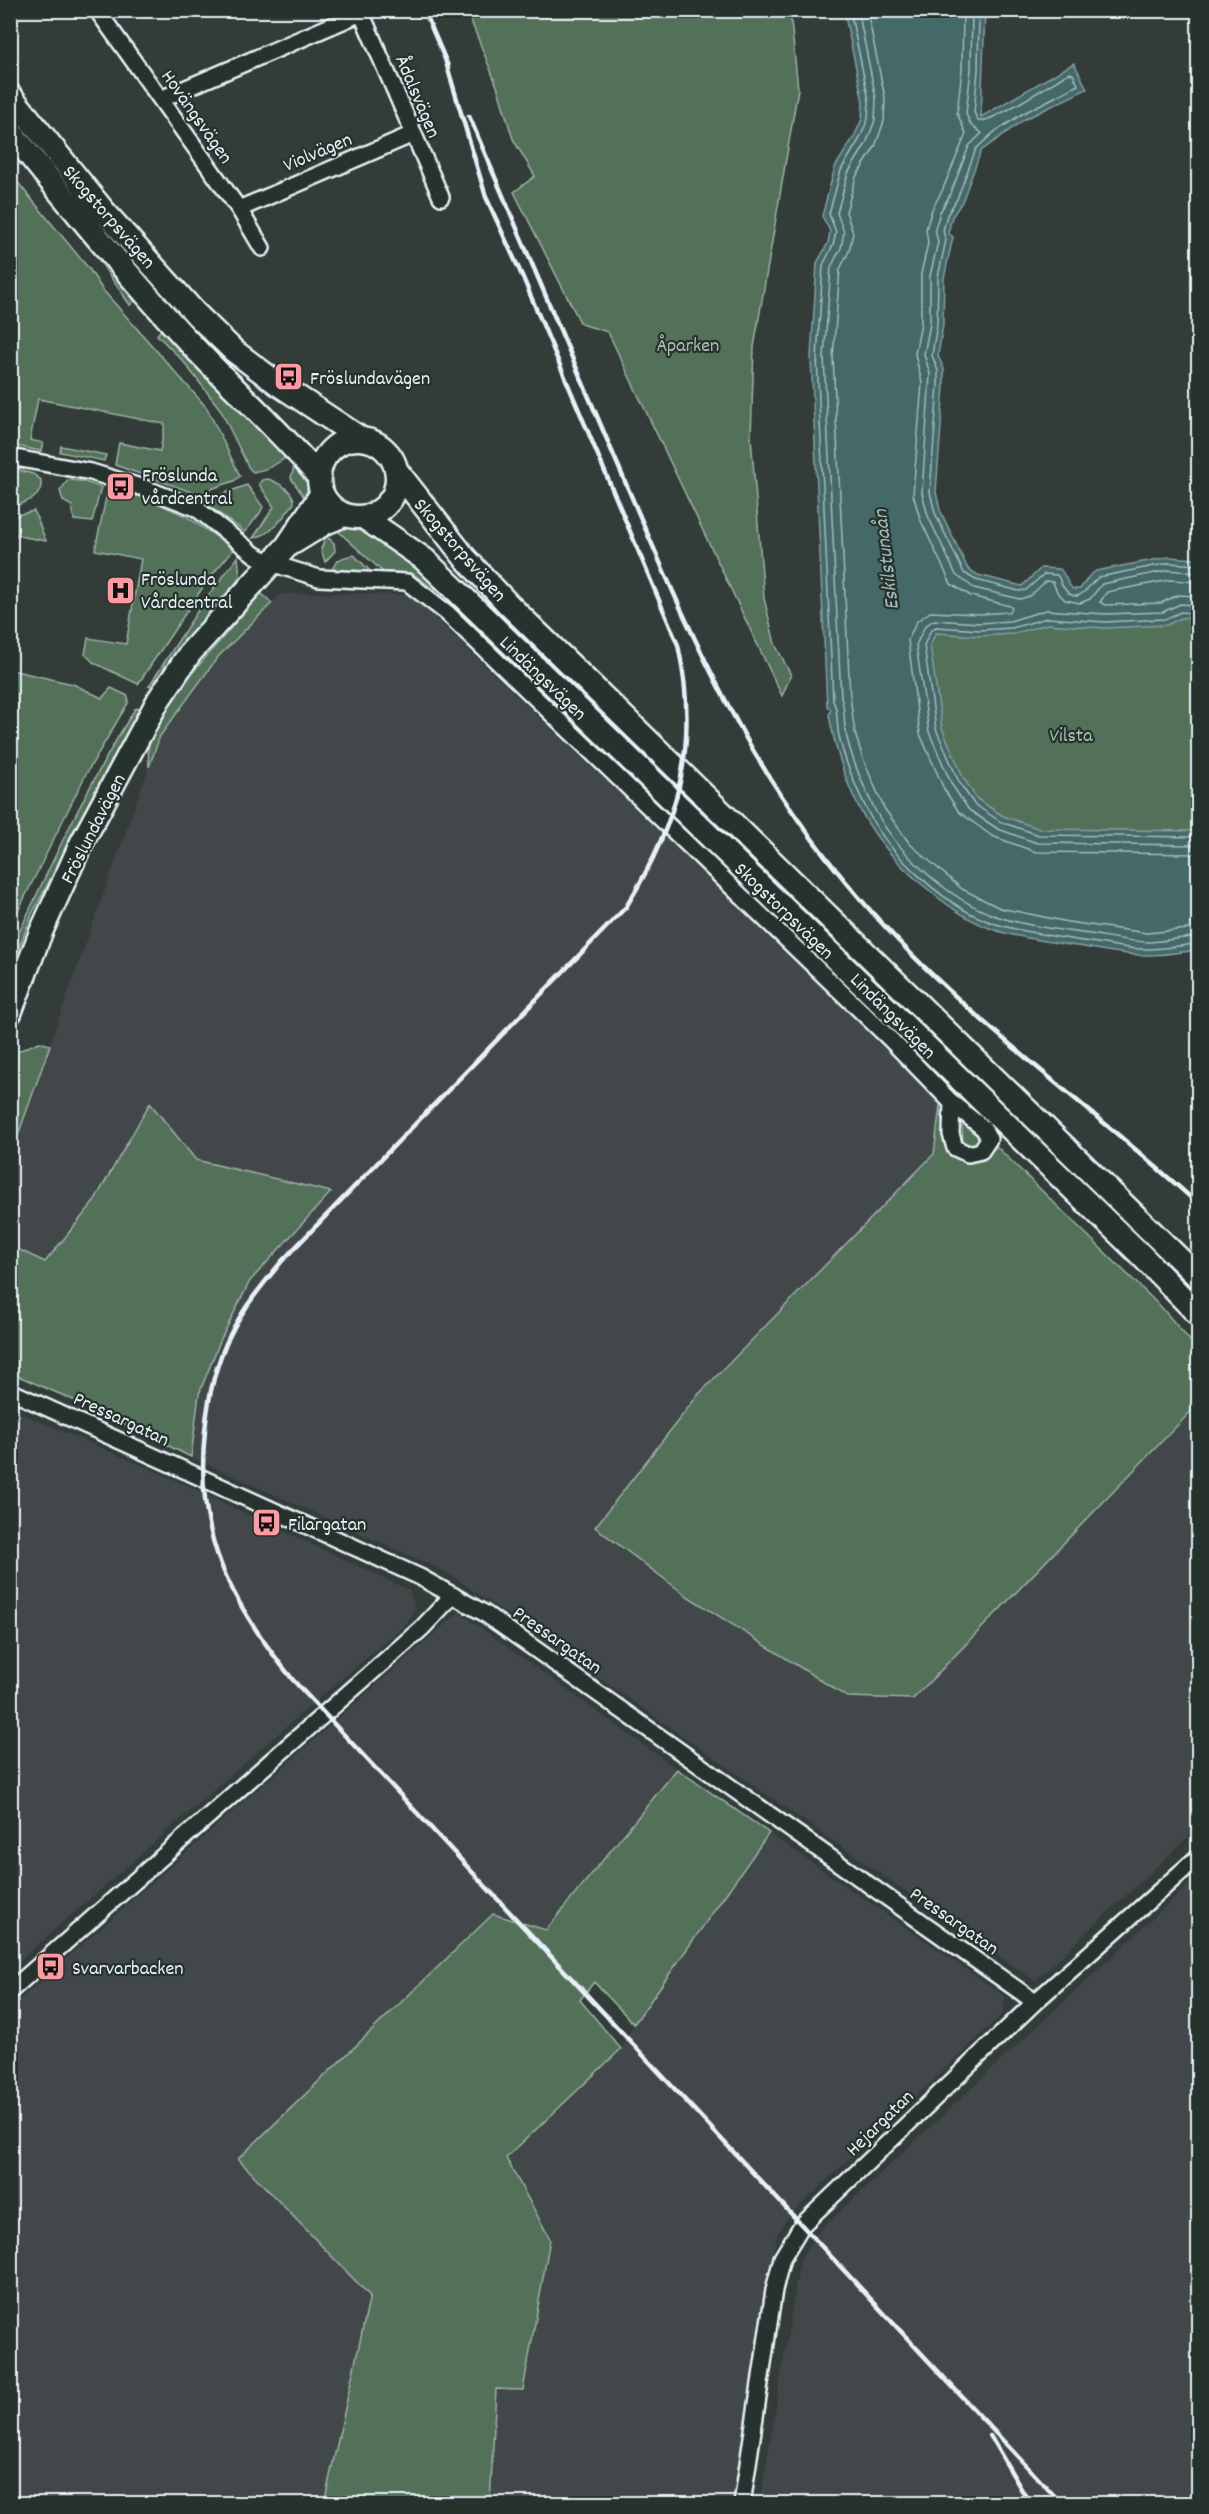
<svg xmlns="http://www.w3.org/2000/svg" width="1209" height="2514" font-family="Dekko,sans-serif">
  <rect width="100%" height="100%" fill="#333c39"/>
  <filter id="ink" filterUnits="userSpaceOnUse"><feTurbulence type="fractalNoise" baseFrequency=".0167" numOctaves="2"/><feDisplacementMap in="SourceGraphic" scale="12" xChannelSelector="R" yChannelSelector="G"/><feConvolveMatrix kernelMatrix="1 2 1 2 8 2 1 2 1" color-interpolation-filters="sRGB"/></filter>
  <g filter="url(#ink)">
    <path fill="#424748" d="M 321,593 L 411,595 L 922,1082 L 940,1105 L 934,1154 L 595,1527 L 687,1596 L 847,1697 L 913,1699 L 1198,1404 L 1198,1828 L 1035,1981 L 448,1573 L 191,1457 L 199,1394 L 219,1341 L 250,1281 L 331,1192 L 196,1160 L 150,1104 L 93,1203 L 45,1262 L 11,1246 L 10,1155 L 160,736 L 218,657 L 281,594 Z
      M 11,1409 L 171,1478 L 409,1590 L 415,1606 L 413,1614 L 404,1626 L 304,1711 L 11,1968 Z
      M 459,1612 L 677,1769 L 545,1930 L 238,2159 L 370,2296 L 324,2503 L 11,2503 L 10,2008 Z
      M 769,1833 L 1006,1997 L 1003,2014 L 787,2218 L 777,2235 L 767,2277 L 733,2503 L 490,2504 L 496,2389 L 523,2390 L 550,2239 L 506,2159 L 621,2049 L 634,2024 Z
      M 1198,1876 L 1198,2503 L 760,2503 L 800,2259 L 820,2230 Z"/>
    <path fill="#527159" stroke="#9db1a8" stroke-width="1.5" d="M 467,11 L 790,11 L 798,89 L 754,347 L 751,437 L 764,598 L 775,644 L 791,675 L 782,696 L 608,332 L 581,324 L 514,192 L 535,176 L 513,139 L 497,86 Z
      M 10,147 L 140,296 L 130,305 L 96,256 L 11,153 Z
      M 10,173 L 90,270 L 102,289 L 207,408 L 240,476 L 234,481 L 197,494 L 115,465 L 119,443 L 160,451 L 165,424 L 38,399 L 30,440 L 43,443 L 41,451 L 11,445 Z
      M 166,323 L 291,453 C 280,463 268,470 253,472 L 249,468 L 220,409 L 183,361 L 157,335 Z
      M 61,446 L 106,455 L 104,461 L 60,452 Z
      M 298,463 L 309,486 L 304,497 L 291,478 L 294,467 Z
      M 11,468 L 33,474 L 41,480 C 43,499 26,502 11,507 Z
      M 268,479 C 279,483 294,491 294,503 C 284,517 270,536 253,538 L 274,507 L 259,484 L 262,480 Z
      M 68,480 L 81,481 L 101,487 L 92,522 L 74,520 L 72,506 L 63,501 L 60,491 Z
      M 247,485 L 263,507 L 260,513 L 245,532 L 205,503 L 206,500 Z
      M 108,488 L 146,498 L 186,516 L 234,549 L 207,581 L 138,684 L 94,663 L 85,654 L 88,638 L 126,644 L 141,559 L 95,550 Z
      M 34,511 L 46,541 L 13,535 L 11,548 L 11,522 L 17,515 Z
      M 348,527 L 377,535 L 400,547 L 501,649 L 445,597 L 412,573 L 383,572 L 337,530 Z
      M 326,536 L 334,543 L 335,551 L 325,562 L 321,549 Z
      M 354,555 L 371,572 L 332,570 C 336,559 343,557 354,555 Z
      M 238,557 L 240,577 L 227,595 L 190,637 L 156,685 L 149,686 L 204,601 Z
      M 261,593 L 272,603 L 218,657 L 160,736 L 149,767 L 148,744 L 166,710 L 193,672 Z
      M 952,598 L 1198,605 L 1198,892 L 1019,863 L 879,715 Z
      M 11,670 L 73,684 L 102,698 L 111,688 L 128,696 L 128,703 L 86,774 L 11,925 Z
      M 138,708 L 138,714 L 32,914 L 18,951 L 18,967 L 11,987 L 11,951 L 17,937 C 53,859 90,781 135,709 Z
      M 39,1042 L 50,1045 L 11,1155 L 11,1054 Z
      M 150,1103 L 196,1160 L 331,1192 L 250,1281 L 220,1341 L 199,1394 L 191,1457 L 92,1408 L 11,1373 L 11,1246 L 45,1262 L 93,1203 Z
      M 940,1105 C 945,1138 941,1167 984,1160 L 996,1146 L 1162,1308 L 1198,1350 L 1198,1404 L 913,1699 L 847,1697 L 687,1596 L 595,1527 L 698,1395 L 934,1154 Z
      M 962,1121 L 979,1137 L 980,1142 L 971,1147 L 963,1143 Z
      M 677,1769 L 769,1833 L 634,2024 L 594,1982 L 580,2000 L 621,2049 L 506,2158 L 550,2239 L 523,2390 L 496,2389 L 490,2503 L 324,2503 L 370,2296 L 238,2159 L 493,1914 L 546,1930 Z"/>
    <path fill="#446968" stroke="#869fa2" stroke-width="1.5" d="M 844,11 L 985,11 L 981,117 L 1074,63 L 1087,89 L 1025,119 L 981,151 L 962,202 L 952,217 L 948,233 L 953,237 L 944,278 L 943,325 L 938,356 L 944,369 L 944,386 L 936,492 L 940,510 L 968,569 L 978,575 L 1022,586 L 1041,568 L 1060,569 C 1066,575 1066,583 1073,589 L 1080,589 L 1089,576 L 1096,571 L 1169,557 L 1196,559 L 1198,561 L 1198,621 L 1194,618 L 1181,618 L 1167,625 L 1105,628 L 1047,624 L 1013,634 L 979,636 L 936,633 L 930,645 L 942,728 L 964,779 L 977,799 L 1003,816 L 1040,829 L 1198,831 L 1198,950 C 1182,952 1165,955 1149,955 C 1126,956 1100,949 1077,946 C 1051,942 1016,938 992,929 C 969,921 949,907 930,891 C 869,843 843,790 829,715 L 831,709 L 827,706 L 811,357 L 817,263 L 828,243 L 830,231 L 822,216 L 835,167 L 854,137 L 862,119 L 863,102 Z"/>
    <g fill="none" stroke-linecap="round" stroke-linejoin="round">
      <path stroke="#a6bbbe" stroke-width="1.5" d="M 850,10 L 869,101 L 868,119 L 859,140 L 841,170 L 829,214 L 836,232 L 833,245 L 823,265 L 817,357 L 833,701 C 839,711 836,724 839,736 C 845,763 856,788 868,812 C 889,855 949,910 996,924 C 1026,933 1059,937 1090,942 C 1109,944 1130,950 1149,949 C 1165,949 1182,945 1198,944
        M 858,10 L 876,99 L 875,120 L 866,144 L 848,173 L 837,213 L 844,232 L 841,248 L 831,267 L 824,357 L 841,698 C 846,710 843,722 846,734 C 852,760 863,786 875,810 C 898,854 950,900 996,916 C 1024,926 1061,930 1090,934 C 1109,937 1130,942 1149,942 C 1165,941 1182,937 1198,937
        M 867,10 L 885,98 L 884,121 L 875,147 L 856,177 L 846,212 L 853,233 L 849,251 L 840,269 L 833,357 L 850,696 L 855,733 L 863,759 L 884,808 L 910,844 L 962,889 L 1000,908 L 1068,922 L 1147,933 L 1198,928
        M 963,10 L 962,69 L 957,113 L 966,134 L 942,191 L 932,209 L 926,229 L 928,243 L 921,274 L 921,323 L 915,354 L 922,383 L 913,494 L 920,519 L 951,584 L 971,596 L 1010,606 L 1012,609 L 1009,612 L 980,614 L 930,612 L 917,621 L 908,640 L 920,734 L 944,789 L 959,812 L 992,836 L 1036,852 L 1198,854
        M 972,10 L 971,69 L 966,114 L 971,125 L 982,133 L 969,146 L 950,195 L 940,212 L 935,229 L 938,242 L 930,276 L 930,324 L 924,354 L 930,374 L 922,493 L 928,516 L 956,575 L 974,588 L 1020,599 L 1030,596 L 1046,581 L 1053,582 L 1057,592 L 1065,600 L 1080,603 L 1090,599 L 1102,584 L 1169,570 L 1198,573
        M 979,10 L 978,70 L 974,112 L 978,121 C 989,125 1055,81 1069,73 L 1073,74 L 1078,85 L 1022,114 L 993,133 L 976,149 L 957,199 L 947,215 L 943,231 L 946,240 L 938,277 L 937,324 L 932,355 L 938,371 L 938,385 L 930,492 L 935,513 L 964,573 L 976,580 L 1019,591 L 1026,590 L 1044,574 L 1057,575 C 1061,579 1060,584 1064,588 C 1079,609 1089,583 1099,577 L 1169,563 L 1198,565
        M 1198,582 L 1170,580 L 1107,592 L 1100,602 L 1105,605 L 1161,603 L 1178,595 L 1198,596
        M 1198,605 L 1180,604 L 1163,612 L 1105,614 L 1046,610 L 1010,621 L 980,623 L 934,620 L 925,626 L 916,645 L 929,732 L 952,785 L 969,810 L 998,829 L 1037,843 L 1198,845
        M 1198,614 L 1181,612 L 1165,619 L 1105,622 L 1047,618 L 1012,628 L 980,630 L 936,627 L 931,630 L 924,645 L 936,729 L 959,782 L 974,804 L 1001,822 L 1039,835 L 1198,837"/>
      <defs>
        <path id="minor" d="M 97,10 L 239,209 L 262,248
          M 360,10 L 441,197
          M 161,99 L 361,13
          M 239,209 L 413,134
          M 10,457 L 91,472 L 147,489 L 196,508 L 255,555 L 271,563 L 319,578 L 407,582 L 447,613 L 890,1039 L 952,1103 L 984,1129 L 989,1139 L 981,1151 L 968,1154 L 955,1148 L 951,1134 L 952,1103
          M 10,1391 L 420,1577 L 484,1613 L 1035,2002
          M 10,1991 L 422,1628 L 453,1595
          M 742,2504 L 774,2290 L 782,2258 L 802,2225 L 1035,2002 L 1198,1857"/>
        <path id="secondary" d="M 10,95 L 102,209 L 196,314 L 234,351 L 278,384 L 360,438
          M 10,131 C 68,203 126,274 188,341 C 231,387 278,428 319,477
          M319 478a39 39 0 1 1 78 0a39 39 0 1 1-78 0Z
          M 397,471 L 465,558 L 508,604 L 1198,1277
          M 363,517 L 424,559 L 1142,1256 L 1198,1314
          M 294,542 L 325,523 L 344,515
          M 10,1013 L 41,932 L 81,844 L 159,699 L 190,653 L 287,546 L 322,493"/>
      </defs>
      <use href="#minor" stroke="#e8f1f8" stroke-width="20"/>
      <use href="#secondary" stroke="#e8f1f8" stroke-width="27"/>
      <use href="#minor" stroke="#26332d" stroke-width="15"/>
      <use href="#secondary" stroke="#26332d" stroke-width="22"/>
      <path stroke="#e8f1f8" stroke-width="4.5" d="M 424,10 L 448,66
        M 445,59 L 486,197 L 524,280 L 678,645 C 700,745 679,821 626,907 L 282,1261 C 263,1284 243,1308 230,1335 C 215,1365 208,1398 205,1431 C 194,1534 230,1602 293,1680 L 1062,2504
        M 469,116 C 516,227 564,338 611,449 C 655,551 698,656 754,752 C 789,811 832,868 878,919 C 974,1025 1093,1108 1198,1204
        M 990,2436 L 1030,2504"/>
    </g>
  </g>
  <defs>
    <symbol id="bus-square" viewBox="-11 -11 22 22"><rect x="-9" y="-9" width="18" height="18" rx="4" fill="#ff9aa2" stroke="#26332d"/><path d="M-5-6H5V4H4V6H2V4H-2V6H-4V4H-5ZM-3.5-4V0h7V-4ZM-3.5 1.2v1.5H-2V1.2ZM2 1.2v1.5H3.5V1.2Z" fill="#111"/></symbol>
    <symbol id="hospital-square" viewBox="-11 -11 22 22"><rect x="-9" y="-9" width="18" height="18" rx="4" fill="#ff9aa2" stroke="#26332d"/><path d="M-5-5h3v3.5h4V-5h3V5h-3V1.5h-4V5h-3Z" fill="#111"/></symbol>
  </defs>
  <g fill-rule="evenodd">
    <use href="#bus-square" x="272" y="360" width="33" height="33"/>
    <use href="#bus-square" x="104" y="470" width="33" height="33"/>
    <use href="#hospital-square" x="104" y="574" width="33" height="33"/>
    <use href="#bus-square" x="250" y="1506" width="33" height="33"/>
    <use href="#bus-square" x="34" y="1950" width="33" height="33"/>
  </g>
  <g text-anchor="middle" stroke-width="4.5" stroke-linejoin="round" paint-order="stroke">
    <g font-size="20" fill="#e8f1f8" stroke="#26332d">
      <text transform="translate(419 96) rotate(67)" y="7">Ådalsvägen</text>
      <text transform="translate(198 116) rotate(55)" y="7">Hovängsvägen</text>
      <text transform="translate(317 151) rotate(-23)" y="7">Violvägen</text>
      <text transform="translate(110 216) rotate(49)" y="7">Skogstorpsvägen</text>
      <text transform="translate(461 549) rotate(49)" y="7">Skogstorpsvägen</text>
      <text transform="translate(544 677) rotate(44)" y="7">Lindängsvägen</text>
      <text transform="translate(92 828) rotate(-63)" y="7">Fröslundavägen</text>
      <text transform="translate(785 910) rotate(44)" y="7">Skogstorpsvägen</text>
      <text transform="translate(894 1015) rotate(45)" y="7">Lindängsvägen</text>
      <text transform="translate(122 1418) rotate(25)" y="7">Pressargatan</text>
      <text transform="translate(558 1639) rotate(35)" y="7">Pressargatan</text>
      <text transform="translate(955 1920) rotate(35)" y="7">Pressargatan</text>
      <text transform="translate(879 2122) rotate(-44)" y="7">Hejargatan</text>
    </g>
    <g font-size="20" fill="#acbeb8" stroke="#26332d">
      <text x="688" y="351">Åparken</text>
      <text x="1071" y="741">Vilsta</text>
    </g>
    <g font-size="20" fill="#e8f1f8" stroke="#26332d" text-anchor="start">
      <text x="310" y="384">Fröslundavägen</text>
      <text x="142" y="481">Fröslunda<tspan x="142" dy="23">vårdcentral</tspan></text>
      <text x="141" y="585">Fröslunda<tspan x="141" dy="23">Vårdcentral</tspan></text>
      <text x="288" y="1530">Filargatan</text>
      <text x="72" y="1974">Svarvarbacken</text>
    </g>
    <g font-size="21" font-style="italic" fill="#a6bbbe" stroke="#26332d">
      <text transform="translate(885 560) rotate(-97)" y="7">Eskilstunaån</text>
    </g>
  </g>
  <rect width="1209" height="2514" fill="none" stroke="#26332d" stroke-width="36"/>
  <rect x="18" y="18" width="1173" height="2478" fill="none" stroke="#e8f1f8" stroke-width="2" filter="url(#ink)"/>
</svg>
